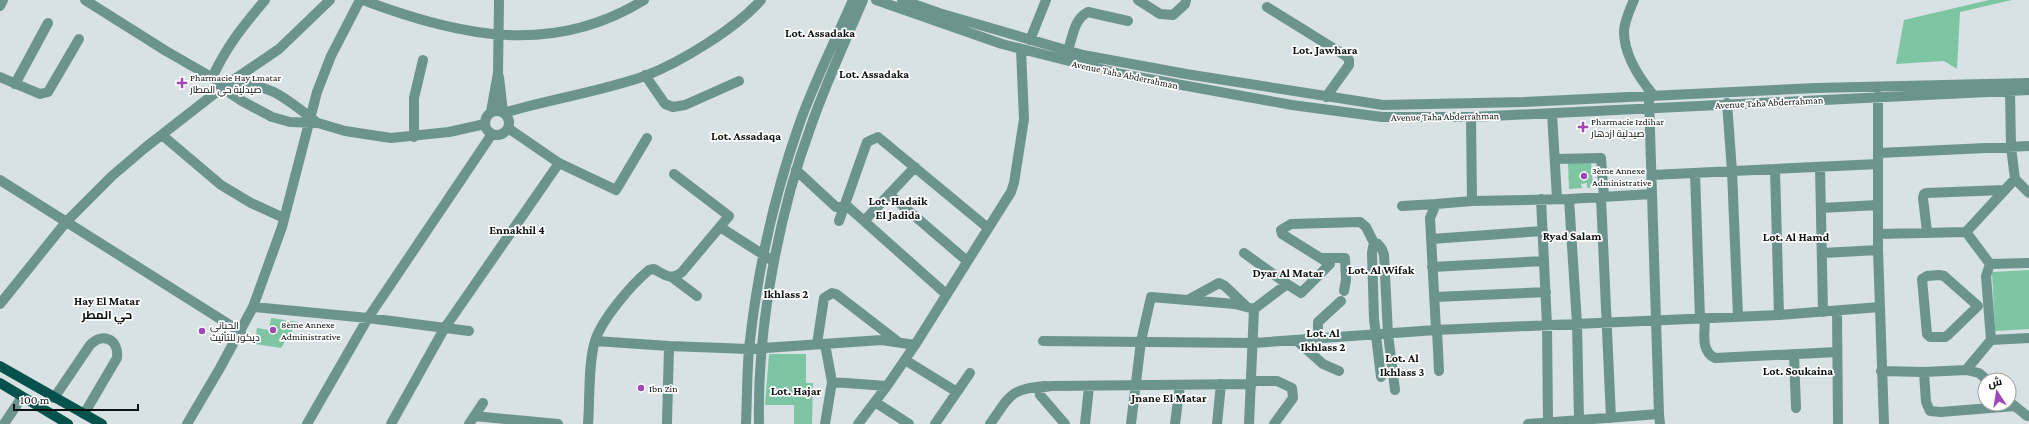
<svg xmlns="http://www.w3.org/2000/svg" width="2029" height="424" font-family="'Crimson Pro',Cairo,serif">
  <rect width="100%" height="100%" fill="#d8e1e3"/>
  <path fill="#7ec5a4" d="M 1989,0 L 2012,0 L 1960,12 L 1957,69 L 1944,61 L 1896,64 L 1904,20 Z
    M 1591,162 L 1593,187 L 1587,188 L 1587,183 L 1581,184 L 1582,188 L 1569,189 L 1568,163 Z
    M 2029,270 L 2029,329 L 1995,331 L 1992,272 Z
    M 271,318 L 298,322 L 281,348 L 255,344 L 257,328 L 269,330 Z
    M 769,354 L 806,354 L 806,383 L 813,383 L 812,424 L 794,424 L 794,405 L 765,405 Z"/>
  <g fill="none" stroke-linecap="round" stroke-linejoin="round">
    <path stroke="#6c948f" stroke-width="10" d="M 85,0 L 166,51 L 220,82 L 230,93 L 242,101 L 272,117 L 290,122 L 318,123 L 345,131 L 391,138 L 449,132 L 485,124
      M 363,0 C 458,36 552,57 644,0
      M 876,0 L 1002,44 L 1121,74 L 1292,105 L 1382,117 L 1471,117 L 2029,90
      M 902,0 L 939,13 L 1083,55 L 1186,74 L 1383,105 L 1524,102 L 1816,88 L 2029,83
      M 1138,0 L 1160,14 L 1173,15 L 1185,4 L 1186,0
      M 1634,0 C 1630,9 1624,22 1624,32 C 1624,55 1640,79 1654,96
      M 0,6 L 3,0
      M 1267,7 L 1346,56 L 1349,60 L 1349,65 L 1326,97
      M 1030,40 L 1046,0
      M 1068,50 C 1073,36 1074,19 1088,12 L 1128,21
      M 645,75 L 665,104 L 673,107 L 685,105 L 739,81
      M 0,77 L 40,94 L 48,92 L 79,39
      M 499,77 L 503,112
      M 212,78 C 226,47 243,26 265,0
      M 228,82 C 270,84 283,96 315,121
      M 15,84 L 48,23
      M 2010,91 L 2011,147 L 2015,179 L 2029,193
      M 1878,96 L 1878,250 L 1884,424
      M 1649,100 L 1659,414
      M 1727,103 L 1732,171 L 1738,316
      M485 123a12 12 0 1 1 24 0a12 12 0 1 1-24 0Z
      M 491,112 L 498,73 L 499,0
      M 504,113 C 550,99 599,92 645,76 C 681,62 735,29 761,0
      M 1552,113 L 1557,199
      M 1471,117 L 1472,201
      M 508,128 L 559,163 L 616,190 L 647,138
      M 162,135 L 221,185 L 251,203 L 284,218
      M 414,137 L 414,98 L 423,60
      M 1879,153 L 2029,146
      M 1555,159 L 1601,158 L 1604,197
      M 1820,167 L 1823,312
      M 1775,169 L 1779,315
      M 796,170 L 836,207 L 844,207 L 867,142 L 878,137 L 988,228
      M 1695,173 L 1700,318
      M 1652,175 L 1878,164
      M 0,180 L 241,332
      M 889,194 L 967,261
      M 1601,198 L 1611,418
      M 1541,199 L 1547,325 L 1548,422
      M 1569,199 L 1577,324 L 1579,420
      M 846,205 L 946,294
      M 1402,206 L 1436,204
      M 1821,208 L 1878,205
      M 839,221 L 844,207
      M 864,221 L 915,167
      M 720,227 L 770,259
      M 1927,232 L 1923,198 L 1924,194 L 1926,193 L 2004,190
      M 1966,232 L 1990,264
      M 1879,234 L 1966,232 L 2015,179
      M 1431,239 L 1543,231
      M 1244,253 L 1287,284
      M 1823,253 L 1878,250
      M 1322,258 L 1345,258 L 1346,280 L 1344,291
      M 1432,267 L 1544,261
      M 1939,275 L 1944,276 L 1978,306 L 1948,335 L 1945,337 L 1930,337 L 1927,334 L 1922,279 L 1927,276 Z
      M 673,278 L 697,296
      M 1435,297 L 1546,292
      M 1188,300 L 1219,283 L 1225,286 L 1245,305
      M 0,304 L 66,222 L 112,176 L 146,147 L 223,87 L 279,49 L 330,0
      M 253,307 L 368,318 L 469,331
      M 1254,309 L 1287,284 L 1301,293 L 1330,264 L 1282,234 L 1281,230 L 1291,224 L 1360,222 L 1366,227 L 1375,245
      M 1837,311 L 1838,424
      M 1705,318 C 1705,332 1700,351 1715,358 L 1837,352
      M 1436,330 L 1430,218 L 1436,204 L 1472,201 L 1569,199 L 1652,194
      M 1437,330 L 1439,371
      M 1318,339 L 1318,322 L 1341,301
      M 1296,340 L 1323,364 L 1339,371
      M 1991,340 L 2029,338
      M 595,341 L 669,346 L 749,349 L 882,340 L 915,345
      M 1043,341 L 1254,343 L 1436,330 L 1779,315 L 1880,307
      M 817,344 L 824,298 L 832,293 L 836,294 L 897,341
      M 825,344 L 832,382 L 887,386
      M 1794,354 L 1796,408
      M 905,360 L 957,392
      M 1966,370 L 1991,340 L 1986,276 L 1990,264 L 2029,263
      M 1881,371 L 1924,372 L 1966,370 L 1979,373 L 1987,380
      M 1924,372 L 1926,402 L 1930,411 L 1941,412 L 2015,406
      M 1381,377 L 1374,319 L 1372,253 L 1373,247 L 1378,244 L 1382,249 L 1384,255 L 1388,334 L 1395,390
      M 1252,381 L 1277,381 L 1292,388 L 1293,398 L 1274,424
      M 54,398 L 90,345 C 103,332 119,339 117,358 L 84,414
      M 875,402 L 909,424
      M 2010,402 L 2027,416
      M 474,416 L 558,424
      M 4,424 L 22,397
      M 187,424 L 220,368 L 253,307 L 282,227 L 317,92 L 331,56 L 360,0
      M 307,424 L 368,318 L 492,134
      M 391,424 L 444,329 L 559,163
      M 469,424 L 483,403
      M 588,424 C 590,400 588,363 595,341 C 602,319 631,285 649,270 L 654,269 C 665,275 671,281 682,272 L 729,216 L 674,174
      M 667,424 L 669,346
      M 746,424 C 747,399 747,373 749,349 C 757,273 774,196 799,125 C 814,82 835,41 853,0
      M 759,424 C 757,329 778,215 811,126 C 826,83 845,42 863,0
      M 825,424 L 832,382
      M 858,424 L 887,386 L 915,345 L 1011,192 L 1014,183 L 1024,119 L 1021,50
      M 935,424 L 970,373
      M 990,424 C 1010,396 1009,389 1045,386
      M 1065,424 L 1040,395 L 1039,388 L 1051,386 L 1252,384
      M 1085,424 L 1089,387
      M 1131,424 L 1141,341 L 1151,297 L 1235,304 L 1254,309 L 1249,424
      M 1175,424 L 1180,385
      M 1217,424 L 1221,384
      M 1528,424 L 1659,414 L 1660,424"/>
    <path stroke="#03534c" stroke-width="10" d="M 0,366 L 102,424
      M 0,383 L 68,424"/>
  </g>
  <g fill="#9f49b6" stroke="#fff" stroke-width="1.5">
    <path d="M180 77h4v4h4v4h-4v4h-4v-4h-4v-4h4z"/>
    <path d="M1581 121h4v4h4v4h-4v4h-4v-4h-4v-4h4z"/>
    <circle cx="1584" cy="176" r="4"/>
    <circle cx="273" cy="330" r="4"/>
    <circle cx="202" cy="331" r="4"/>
    <circle cx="641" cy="388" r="4"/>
  </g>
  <g text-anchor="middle" stroke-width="3.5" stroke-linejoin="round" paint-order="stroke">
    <g font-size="10" fill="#0d1010" stroke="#fff">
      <text transform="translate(1125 74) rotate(12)" y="4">Avenue Taha Abderrahman</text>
      <text transform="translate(1769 102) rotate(-3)" y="4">Avenue Taha Abderrahman</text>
      <text transform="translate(1445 116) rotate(-1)" y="4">Avenue Taha Abderrahman</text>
    </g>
    <g font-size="10" fill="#0d1010" stroke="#fff" text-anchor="start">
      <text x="190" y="81">Pharmacie Hay Lmatar<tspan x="190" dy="12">صيدلية حي المطار</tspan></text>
      <text x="1591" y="125">Pharmacie Izdihar<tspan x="1591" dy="12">صيدلية ازدهار</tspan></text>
      <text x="1592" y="174">3ème Annexe<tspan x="1592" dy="12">Administrative</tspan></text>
      <text x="281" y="328">8ème Annexe<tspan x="281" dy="12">Administrative</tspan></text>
      <text x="210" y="329">الحياني<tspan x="210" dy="12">ديكور للتأثيث</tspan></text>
      <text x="649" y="392">Ibn Zin</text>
    </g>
    <g font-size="12" font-weight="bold" fill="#0d1010" stroke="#fff">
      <text x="820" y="37">Lot. Assadaka</text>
      <text x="1325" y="54">Lot. Jawhara</text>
      <text x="874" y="78">Lot. Assadaka</text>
      <text x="746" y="140">Lot. Assadaqa</text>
      <text x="898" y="205">Lot. Hadaik<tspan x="898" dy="14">El Jadida</tspan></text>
      <text x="517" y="234">Ennakhil 4</text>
      <text x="1572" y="240">Ryad Salam</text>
      <text x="1796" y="241">Lot. Al Hamd</text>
      <text x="1381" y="274">Lot. Al Wifak</text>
      <text x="1288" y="277">Dyar Al Matar</text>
      <text x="786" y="298">Ikhlass 2</text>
      <text x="107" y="305">Hay El Matar<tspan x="107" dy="14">حي المطر</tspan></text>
      <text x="1323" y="337">Lot. Al<tspan x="1323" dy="14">Ikhlass 2</tspan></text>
      <text x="1402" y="362">Lot. Al<tspan x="1402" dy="14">Ikhlass 3</tspan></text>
      <text x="1798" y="375">Lot. Soukaina</text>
      <text x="796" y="395">Lot. Hajar</text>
      <text x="1169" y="402">Jnane El Matar</text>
    </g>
  </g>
  <g transform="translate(1997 392) rotate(348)"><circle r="19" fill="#ffffff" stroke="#9e9f9f"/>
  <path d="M0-3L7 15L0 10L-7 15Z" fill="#9f49b6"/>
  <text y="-6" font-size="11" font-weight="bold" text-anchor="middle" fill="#0d1010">ش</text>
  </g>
  <path d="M14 404v6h124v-6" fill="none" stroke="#0d1010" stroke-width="2"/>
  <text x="20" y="404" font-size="12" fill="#0d1010" stroke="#ffffff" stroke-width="3" paint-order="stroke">100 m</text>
</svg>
